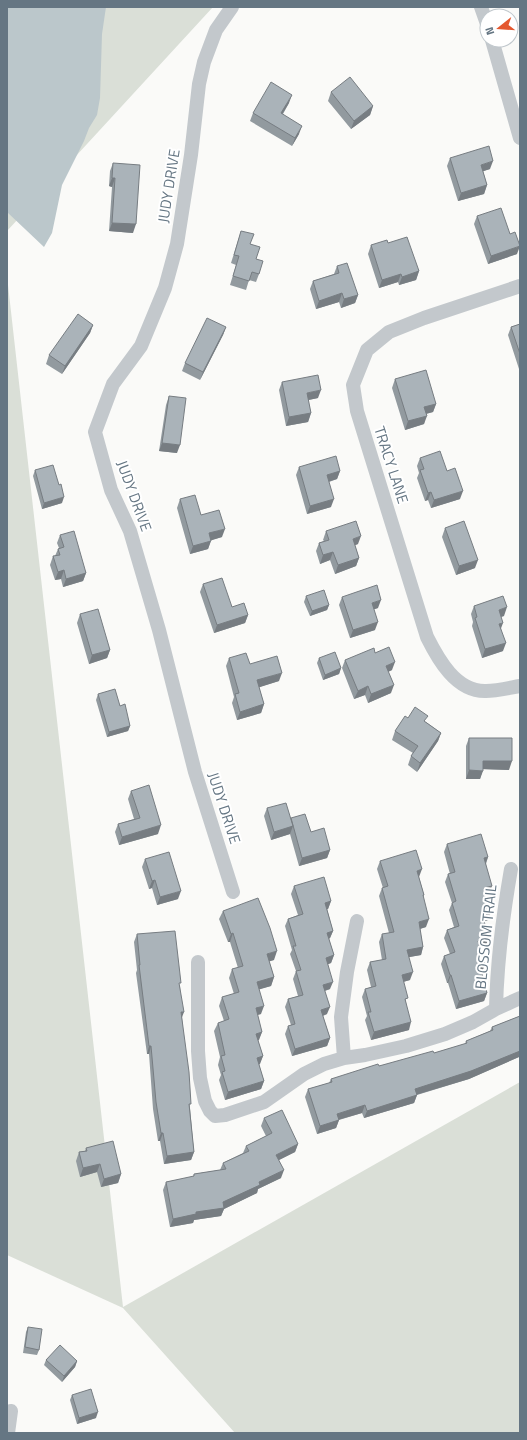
<svg xmlns="http://www.w3.org/2000/svg" width="527" height="1440" font-family="'Titillium Web',sans-serif">
  <rect width="100%" height="100%" fill="#fafaf8"/>
  <path fill="#dadfd7" d="M 7,7 L 213,7 L 7,231 Z
    M 7,276 L 123,1307 L 520,1082 L 520,1433 L 235,1433 L 123,1308 L 7,1255 Z"/>
  <path fill="#bbc7cb" d="M 7,7 L 106,7 L 102,34 L 100,98 L 97,115 L 89,128 L 84,141 L 62,185 L 52,233 L 44,247 L 7,212 Z"/>
  <g fill="none" stroke-linecap="round" stroke-linejoin="round">
    <path stroke="#c3c8cc" stroke-width="14" d="M 232,7 L 216,30 L 204,62 L 199,84 L 191,155 L 177,244 L 165,288 L 141,346 L 113,384 L 95,432 L 111,490 L 130,531 L 159,630 L 195,772 L 233,892
      M 481,7 L 487,24
      M 492,40 L 520,138
      M 520,286 L 424,318 L 389,332 L 367,350 L 353,385 L 357,411 L 427,637 C 438,659 456,692 486,691 C 497,691 509,688 520,686
      M 198,962 L 198,1051 L 200,1078 L 205,1101 L 210,1111 L 215,1116 L 225,1115 L 264,1102 L 304,1074 L 324,1064 L 344,1058 L 365,1055 L 406,1046 L 445,1034 L 473,1022 L 496,1009 L 520,998
      M 496,1009 C 497,961 503,915 511,869
      M 344,1058 L 341,1017 L 347,972 L 357,921
      M 8,1433 L 11,1411"/>
  </g>
  <path fill="#929a9f" d="M 331,92 L 373,106 L 370,115 L 351,129 L 328,101 Z
    M 289,103 L 283,114 L 299,134 L 292,146 L 250,121 L 253,113 Z
    M 450,158 L 490,169 L 483,171 L 487,185 L 484,194 L 458,201 L 447,166 Z
    M 113,163 L 133,233 L 109,231 L 112,187 L 109,186 L 110,171 Z
    M 477,216 L 510,234 L 517,254 L 488,264 L 474,224 Z
    M 241,231 L 250,244 L 256,259 L 259,274 L 256,282 L 249,280 L 246,290 L 230,285 L 236,265 L 231,263 Z
    M 388,243 L 419,271 L 416,280 L 399,285 L 398,282 L 379,288 L 368,254 L 371,245 Z
    M 337,266 L 358,295 L 355,303 L 341,308 L 339,302 L 316,309 L 310,289 L 313,281 L 334,274 Z
    M 520,324 L 520,369 L 519,369 L 508,335 L 511,327 Z
    M 93,325 L 90,333 L 62,374 L 46,364 L 49,355 Z
    M 226,327 L 223,335 L 200,380 L 182,371 L 185,363 Z
    M 395,379 L 436,404 L 433,412 L 426,414 L 424,424 L 405,430 L 392,388 Z
    M 282,382 L 318,398 L 308,400 L 311,413 L 308,422 L 286,426 L 279,390 Z
    M 169,396 L 177,453 L 159,451 L 166,405 Z
    M 420,458 L 447,471 L 460,499 L 431,508 L 428,500 L 425,501 L 417,478 L 419,473 L 417,466 Z
    M 299,467 L 340,471 L 337,479 L 329,482 L 331,507 L 307,514 L 296,475 Z
    M 35,470 L 62,503 L 42,509 L 33,476 Z
    M 180,499 L 201,515 L 222,537 L 211,540 L 208,549 L 190,554 L 177,508 Z
    M 445,528 L 475,568 L 456,575 L 442,537 Z
    M 326,531 L 358,544 L 355,545 L 359,558 L 356,566 L 335,574 L 330,560 L 320,564 L 316,551 L 319,543 L 324,541 L 323,540 Z
    M 60,535 L 86,573 L 83,581 L 63,587 L 61,579 L 55,580 L 50,565 L 53,556 L 55,556 L 58,549 L 59,548 L 57,543 Z
    M 203,584 L 232,607 L 248,615 L 245,623 L 214,633 L 200,592 Z
    M 306,596 L 329,605 L 327,610 L 310,616 L 304,602 Z
    M 342,597 L 378,608 L 374,609 L 375,630 L 350,638 L 339,605 Z
    M 474,606 L 504,616 L 501,617 L 501,628 L 503,651 L 482,658 L 472,626 L 473,622 L 471,614 Z
    M 80,614 L 110,650 L 107,658 L 89,664 L 77,623 Z
    M 375,653 L 392,670 L 388,672 L 391,693 L 368,703 L 365,695 L 354,699 L 342,668 L 345,660 Z
    M 229,658 L 250,664 L 279,681 L 259,687 L 264,704 L 261,713 L 237,720 L 232,703 L 234,697 L 226,666 Z
    M 319,658 L 341,668 L 339,674 L 323,680 L 317,663 Z
    M 98,694 L 120,706 L 130,726 L 128,731 L 107,737 L 96,700 Z
    M 408,718 L 426,722 L 441,733 L 438,741 L 417,772 L 408,765 L 411,756 L 413,753 L 392,740 L 395,731 Z
    M 469,738 L 509,770 L 483,769 L 480,779 L 466,779 L 466,746 Z
    M 131,791 L 158,834 L 119,845 L 115,832 L 118,824 L 134,819 L 128,799 Z
    M 267,808 L 291,819 L 311,832 L 330,850 L 327,858 L 299,866 L 290,834 L 271,840 L 264,816 Z
    M 447,844 L 488,857 L 486,864 L 489,894 L 486,895 L 488,920 L 484,921 L 489,937 L 486,945 L 480,947 L 485,964 L 482,972 L 487,993 L 484,1001 L 456,1009 L 448,983 L 447,983 L 441,964 L 444,956 L 450,954 L 444,938 L 447,930 L 454,927 L 449,910 L 452,903 L 445,882 L 448,874 L 450,874 L 444,852 Z
    M 145,859 L 178,899 L 157,905 L 152,888 L 149,889 L 142,867 Z
    M 380,861 L 419,877 L 424,895 L 423,897 L 426,927 L 420,929 L 423,947 L 421,955 L 409,957 L 410,980 L 403,982 L 406,1002 L 409,1030 L 371,1040 L 365,1020 L 367,1016 L 362,997 L 365,989 L 371,987 L 367,970 L 370,962 L 382,960 L 379,942 L 382,934 L 389,933 L 379,896 L 382,888 L 383,888 L 377,869 Z
    M 294,886 L 331,901 L 328,909 L 327,909 L 333,931 L 330,938 L 329,939 L 334,955 L 331,963 L 328,964 L 330,989 L 325,991 L 327,1014 L 323,1016 L 330,1038 L 327,1046 L 292,1056 L 285,1034 L 288,1026 L 291,1025 L 285,1007 L 288,999 L 298,996 L 293,979 L 296,971 L 290,954 L 292,950 L 285,926 L 288,919 L 298,915 L 291,894 Z
    M 223,911 L 274,960 L 269,961 L 274,977 L 271,986 L 259,989 L 261,1014 L 257,1015 L 262,1032 L 258,1041 L 263,1056 L 259,1065 L 264,1081 L 261,1089 L 225,1100 L 219,1080 L 221,1075 L 218,1065 L 220,1057 L 214,1031 L 218,1023 L 224,1021 L 219,1006 L 222,997 L 234,994 L 229,978 L 232,969 L 238,968 L 230,942 L 228,942 L 219,919 Z
    M 137,934 L 180,986 L 182,1018 L 190,1108 L 194,1152 L 191,1160 L 164,1164 L 160,1141 L 158,1141 L 153,1109 L 149,1054 L 147,1054 L 136,973 L 137,970 L 134,942 Z
    M 520,1016 L 520,1055 L 519,1057 L 469,1079 L 417,1095 L 414,1103 L 364,1118 L 362,1113 L 339,1120 L 336,1128 L 317,1134 L 305,1097 L 308,1089 L 329,1083 L 331,1079 L 379,1066 L 434,1053 L 465,1044 L 466,1041 L 490,1031 L 492,1027 Z
    M 264,1118 L 298,1144 L 295,1152 L 279,1160 L 281,1178 L 258,1189 L 257,1193 L 224,1209 L 221,1216 L 194,1220 L 193,1223 L 170,1227 L 163,1190 L 166,1182 L 193,1177 L 194,1174 L 220,1170 L 223,1163 L 243,1153 L 246,1146 L 266,1136 L 261,1126 Z
    M 86,1148 L 121,1174 L 118,1183 L 101,1187 L 97,1172 L 80,1177 L 76,1161 L 79,1152 L 85,1151 Z
    M 28,1327 L 39,1350 L 37,1355 L 23,1353 L 26,1332 Z
    M 46,1360 L 77,1361 L 75,1367 L 62,1382 L 44,1365 Z
    M 72,1395 L 96,1418 L 77,1424 L 70,1400 Z"/>
  <path fill="#777d82" d="M 292,95 L 289,103 L 278,121 L 281,113 Z
    M 373,106 L 370,115 L 351,129 L 354,121 Z
    M 302,126 L 299,134 L 292,146 L 295,138 Z
    M 493,161 L 490,169 L 478,173 L 481,165 Z
    M 112,178 L 115,178 L 112,187 L 109,186 Z
    M 487,185 L 484,194 L 458,201 L 461,193 Z
    M 112,223 L 136,224 L 133,233 L 109,231 Z
    M 520,246 L 517,254 L 488,264 L 491,256 Z
    M 419,271 L 416,280 L 399,285 L 402,277 Z
    M 401,274 L 398,282 L 379,288 L 382,280 Z
    M 342,293 L 339,302 L 316,309 L 319,301 Z
    M 358,295 L 355,303 L 341,308 L 344,299 Z
    M 93,325 L 90,333 L 62,374 L 65,366 Z
    M 226,327 L 223,335 L 200,380 L 203,372 Z
    M 321,390 L 318,398 L 304,401 L 307,393 Z
    M 436,404 L 433,412 L 421,415 L 424,407 Z
    M 311,413 L 308,422 L 286,426 L 289,417 Z
    M 427,416 L 424,424 L 405,430 L 408,421 Z
    M 162,443 L 180,445 L 177,453 L 159,451 Z
    M 340,471 L 337,479 L 324,483 L 327,475 Z
    M 463,491 L 460,499 L 431,508 L 434,500 Z
    M 431,492 L 428,500 L 425,501 L 428,493 Z
    M 64,497 L 62,503 L 42,509 L 44,503 Z
    M 334,499 L 331,507 L 307,514 L 310,506 Z
    M 225,529 L 222,537 L 206,542 L 209,533 Z
    M 361,536 L 358,544 L 350,547 L 353,539 Z
    M 211,541 L 208,549 L 190,554 L 193,546 Z
    M 333,552 L 330,560 L 320,564 L 323,555 Z
    M 359,558 L 356,566 L 335,574 L 338,565 Z
    M 478,560 L 475,568 L 456,575 L 459,566 Z
    M 64,570 L 61,579 L 55,580 L 58,572 Z
    M 86,573 L 83,581 L 63,587 L 66,579 Z
    M 381,600 L 378,608 L 369,611 L 372,603 Z
    M 329,605 L 327,610 L 310,616 L 312,611 Z
    M 507,607 L 504,616 L 496,618 L 499,610 Z
    M 248,615 L 245,623 L 214,633 L 217,625 Z
    M 378,622 L 375,630 L 350,638 L 353,630 Z
    M 503,623 L 500,631 L 499,624 Z
    M 506,643 L 503,651 L 482,658 L 485,649 Z
    M 110,650 L 107,658 L 89,664 L 92,655 Z
    M 395,662 L 392,670 L 383,674 L 386,666 Z
    M 341,668 L 339,674 L 323,680 L 325,675 Z
    M 282,673 L 279,681 L 254,689 L 257,680 Z
    M 394,685 L 391,693 L 368,703 L 371,694 Z
    M 368,686 L 365,695 L 354,699 L 358,691 Z
    M 264,704 L 261,713 L 237,720 L 240,712 Z
    M 130,726 L 128,731 L 107,737 L 109,732 Z
    M 441,733 L 438,741 L 417,772 L 420,763 Z
    M 483,761 L 512,761 L 509,770 L 480,769 Z
    M 469,770 L 483,771 L 480,779 L 466,779 Z
    M 161,825 L 158,834 L 119,845 L 122,837 Z
    M 293,826 L 290,834 L 271,840 L 274,832 Z
    M 330,850 L 327,858 L 299,866 L 302,858 Z
    M 488,857 L 485,865 L 484,858 Z
    M 422,869 L 419,877 L 414,879 L 417,871 Z
    M 155,880 L 152,888 L 149,889 L 152,881 Z
    M 492,886 L 489,894 L 481,896 L 484,888 Z
    M 181,891 L 178,899 L 157,905 L 160,897 Z
    M 331,901 L 328,909 L 322,911 L 325,903 Z
    M 491,912 L 488,920 L 479,923 L 482,915 Z
    M 429,919 L 426,927 L 416,930 L 419,922 Z
    M 333,931 L 330,938 L 324,940 L 327,933 Z
    M 233,933 L 230,942 L 228,942 L 231,934 Z
    M 489,937 L 486,945 L 475,948 L 478,941 Z
    M 423,947 L 421,955 L 404,958 L 407,950 Z
    M 277,951 L 274,960 L 264,963 L 267,954 Z
    M 334,955 L 331,963 L 323,966 L 326,958 Z
    M 485,964 L 482,972 L 477,974 L 480,966 Z
    M 413,972 L 410,980 L 399,983 L 402,975 Z
    M 450,975 L 451,975 L 448,983 L 447,983 Z
    M 274,977 L 271,986 L 254,991 L 257,982 Z
    M 333,982 L 330,989 L 320,992 L 323,985 Z
    M 487,993 L 484,1001 L 456,1009 L 459,1001 Z
    M 264,1006 L 261,1014 L 253,1016 L 256,1008 Z
    M 330,1007 L 327,1014 L 318,1017 L 321,1010 Z
    M 181,1012 L 184,1012 L 181,1020 Z
    M 411,1022 L 409,1030 L 371,1040 L 374,1032 Z
    M 262,1032 L 259,1040 L 253,1042 L 256,1034 Z
    M 330,1038 L 327,1046 L 292,1056 L 295,1049 Z
    M 149,1046 L 151,1046 L 149,1054 L 147,1054 Z
    M 520,1046 L 520,1055 L 519,1057 L 469,1079 L 412,1096 L 415,1089 Z
    M 263,1056 L 260,1064 L 254,1066 L 257,1058 Z
    M 264,1081 L 261,1089 L 225,1100 L 228,1092 Z
    M 417,1095 L 414,1103 L 364,1118 L 367,1111 Z
    M 365,1105 L 362,1113 L 334,1121 L 337,1114 Z
    M 339,1120 L 336,1128 L 317,1134 L 320,1126 Z
    M 161,1133 L 163,1133 L 160,1141 L 158,1141 Z
    M 298,1144 L 295,1152 L 273,1163 L 276,1155 Z
    M 194,1152 L 191,1160 L 164,1164 L 167,1156 Z
    M 100,1164 L 97,1172 L 80,1177 L 83,1168 Z
    M 284,1170 L 281,1178 L 258,1189 L 257,1193 L 224,1209 L 221,1216 L 194,1220 L 193,1223 L 170,1227 L 173,1219 L 196,1212 L 223,1202 L 259,1182 Z
    M 121,1174 L 118,1183 L 101,1187 L 104,1179 Z
    M 77,1361 L 75,1367 L 62,1382 L 64,1376 Z
    M 98,1412 L 96,1418 L 77,1424 L 79,1418 Z"/>
  <path fill="#aab3b9" stroke="#777d82" d="M 350,77 L 373,106 L 354,121 L 331,92 Z
    M 271,82 L 292,95 L 281,113 L 302,126 L 295,138 L 253,113 Z
    M 489,146 L 493,161 L 481,165 L 487,185 L 461,193 L 450,158 Z
    M 113,163 L 140,165 L 136,224 L 112,223 L 115,178 L 112,178 Z
    M 501,208 L 510,234 L 515,232 L 520,246 L 491,256 L 477,216 Z
    M 241,231 L 254,234 L 250,244 L 260,247 L 256,259 L 263,261 L 259,274 L 252,272 L 249,281 L 233,276 L 239,256 L 234,255 Z
    M 407,237 L 419,271 L 402,277 L 401,274 L 382,280 L 371,245 L 387,240 L 388,243 Z
    M 347,263 L 358,295 L 344,299 L 342,293 L 319,301 L 313,281 L 339,273 L 337,266 Z
    M 78,314 L 93,325 L 65,366 L 49,355 Z
    M 207,318 L 226,327 L 203,372 L 185,363 Z
    M 520,324 L 520,354 L 511,327 Z
    M 426,370 L 436,404 L 424,407 L 427,416 L 408,421 L 395,379 Z
    M 318,375 L 321,390 L 307,393 L 311,413 L 289,417 L 282,382 Z
    M 169,396 L 186,398 L 180,445 L 162,443 Z
    M 440,451 L 447,471 L 455,468 L 463,491 L 434,500 L 431,492 L 428,493 L 420,470 L 424,469 L 420,458 Z
    M 336,456 L 340,471 L 327,475 L 334,499 L 310,506 L 299,467 Z
    M 53,465 L 59,485 L 61,484 L 64,497 L 44,503 L 35,470 Z
    M 195,495 L 201,515 L 219,510 L 225,529 L 209,533 L 211,541 L 193,546 L 180,499 Z
    M 356,521 L 361,536 L 353,539 L 359,558 L 338,565 L 333,552 L 323,555 L 319,543 L 329,540 L 326,531 Z
    M 464,521 L 478,560 L 459,566 L 445,528 Z
    M 74,531 L 86,573 L 66,579 L 64,570 L 58,572 L 53,556 L 60,555 L 58,549 L 64,547 L 60,535 Z
    M 222,578 L 232,607 L 244,603 L 248,615 L 217,625 L 203,584 Z
    M 377,585 L 381,600 L 372,603 L 378,622 L 353,630 L 342,597 Z
    M 324,590 L 329,605 L 312,611 L 306,596 Z
    M 503,596 L 507,607 L 499,610 L 503,623 L 499,624 L 506,643 L 485,649 L 475,618 L 477,617 L 474,606 Z
    M 98,609 L 110,650 L 92,655 L 80,614 Z
    M 389,647 L 395,662 L 386,666 L 394,685 L 371,694 L 368,686 L 358,691 L 345,660 L 374,648 L 375,653 Z
    M 335,652 L 341,668 L 325,675 L 319,658 Z
    M 246,653 L 250,664 L 277,656 L 282,673 L 257,680 L 264,704 L 240,712 L 235,694 L 239,693 L 229,658 Z
    M 115,689 L 120,706 L 125,704 L 130,726 L 109,732 L 98,694 Z
    M 415,707 L 428,716 L 424,721 L 441,733 L 420,763 L 411,756 L 418,746 L 395,731 L 405,716 L 408,718 Z
    M 469,738 L 512,738 L 512,761 L 483,761 L 483,771 L 469,770 Z
    M 149,785 L 161,825 L 122,837 L 118,824 L 140,818 L 131,791 Z
    M 286,803 L 293,826 L 274,832 L 267,808 Z
    M 305,814 L 311,832 L 324,828 L 330,850 L 302,858 L 291,818 Z
    M 481,834 L 488,857 L 484,858 L 492,886 L 484,888 L 491,912 L 482,915 L 489,937 L 478,941 L 485,964 L 480,966 L 487,993 L 459,1001 L 451,975 L 450,975 L 444,956 L 455,952 L 447,930 L 459,926 L 452,903 L 456,901 L 448,874 L 455,872 L 447,844 Z
    M 416,850 L 422,869 L 417,871 L 424,895 L 423,895 L 429,919 L 419,922 L 423,947 L 407,950 L 413,972 L 402,975 L 408,998 L 405,999 L 411,1022 L 374,1032 L 368,1012 L 371,1012 L 365,989 L 376,986 L 370,962 L 386,959 L 382,934 L 394,932 L 382,888 L 388,886 L 380,861 Z
    M 169,852 L 181,891 L 160,897 L 155,880 L 152,881 L 145,859 Z
    M 324,877 L 331,901 L 325,903 L 333,931 L 327,933 L 334,955 L 326,958 L 333,982 L 323,985 L 330,1007 L 321,1010 L 330,1038 L 295,1049 L 288,1026 L 295,1024 L 288,999 L 303,995 L 296,971 L 301,970 L 293,946 L 296,946 L 288,919 L 303,914 L 294,886 Z
    M 258,898 L 270,928 L 277,951 L 267,954 L 274,977 L 257,982 L 264,1006 L 256,1008 L 262,1032 L 256,1034 L 263,1056 L 257,1058 L 264,1081 L 228,1092 L 222,1072 L 225,1071 L 221,1056 L 225,1055 L 218,1023 L 229,1019 L 222,997 L 239,992 L 232,969 L 243,966 L 233,933 L 231,934 L 223,911 Z
    M 175,931 L 181,983 L 179,983 L 184,1012 L 181,1012 L 189,1072 L 191,1104 L 189,1104 L 194,1152 L 167,1156 L 163,1133 L 161,1133 L 156,1102 L 151,1046 L 149,1046 L 139,965 L 140,965 L 137,934 Z
    M 520,1016 L 520,1051 L 471,1071 L 415,1089 L 417,1095 L 367,1111 L 365,1105 L 337,1114 L 339,1120 L 320,1126 L 308,1089 L 332,1082 L 331,1079 L 378,1064 L 379,1066 L 433,1051 L 434,1053 L 467,1043 L 466,1041 L 493,1030 L 492,1027 Z
    M 282,1110 L 298,1144 L 276,1155 L 284,1170 L 259,1182 L 260,1185 L 223,1202 L 224,1208 L 196,1212 L 196,1214 L 173,1219 L 166,1182 L 194,1176 L 194,1174 L 226,1169 L 223,1163 L 249,1151 L 246,1146 L 272,1133 L 264,1118 Z
    M 113,1141 L 121,1174 L 104,1179 L 100,1164 L 83,1168 L 79,1152 L 87,1151 L 86,1148 Z
    M 28,1327 L 42,1329 L 39,1350 L 25,1347 Z
    M 60,1345 L 77,1361 L 64,1376 L 46,1360 Z
    M 91,1389 L 98,1412 L 79,1418 L 72,1395 Z"/>
  <g text-anchor="middle" stroke-width="4" stroke-linejoin="round" paint-order="stroke">
    <g font-size="15" fill="#657683" stroke="#fff">
      <text transform="translate(169 186) rotate(-81)" y="5">JUDY DRIVE</text>
      <text transform="translate(391 465) rotate(72)" y="5">TRACY LANE</text>
      <text transform="translate(134 496) rotate(70)" y="5">JUDY DRIVE</text>
      <text transform="translate(224 808) rotate(72)" y="5">JUDY DRIVE</text>
      <text transform="translate(486 937) rotate(-84)" y="5">BLOSSOM TRAIL</text>
    </g>
  </g>
  <rect width="527" height="1440" fill="none" stroke="#657683" stroke-width="16"/>
  <g transform="translate(499 28) rotate(253)"><circle r="19" fill="#ffffff" stroke="#c1c8cd"/>
  <path d="M0-3L7 15L0 10L-7 15Z" fill="#e4572e"/>
  <text y="-6" font-size="11" font-weight="bold" text-anchor="middle" fill="#657683">N</text>
  </g>
</svg>
